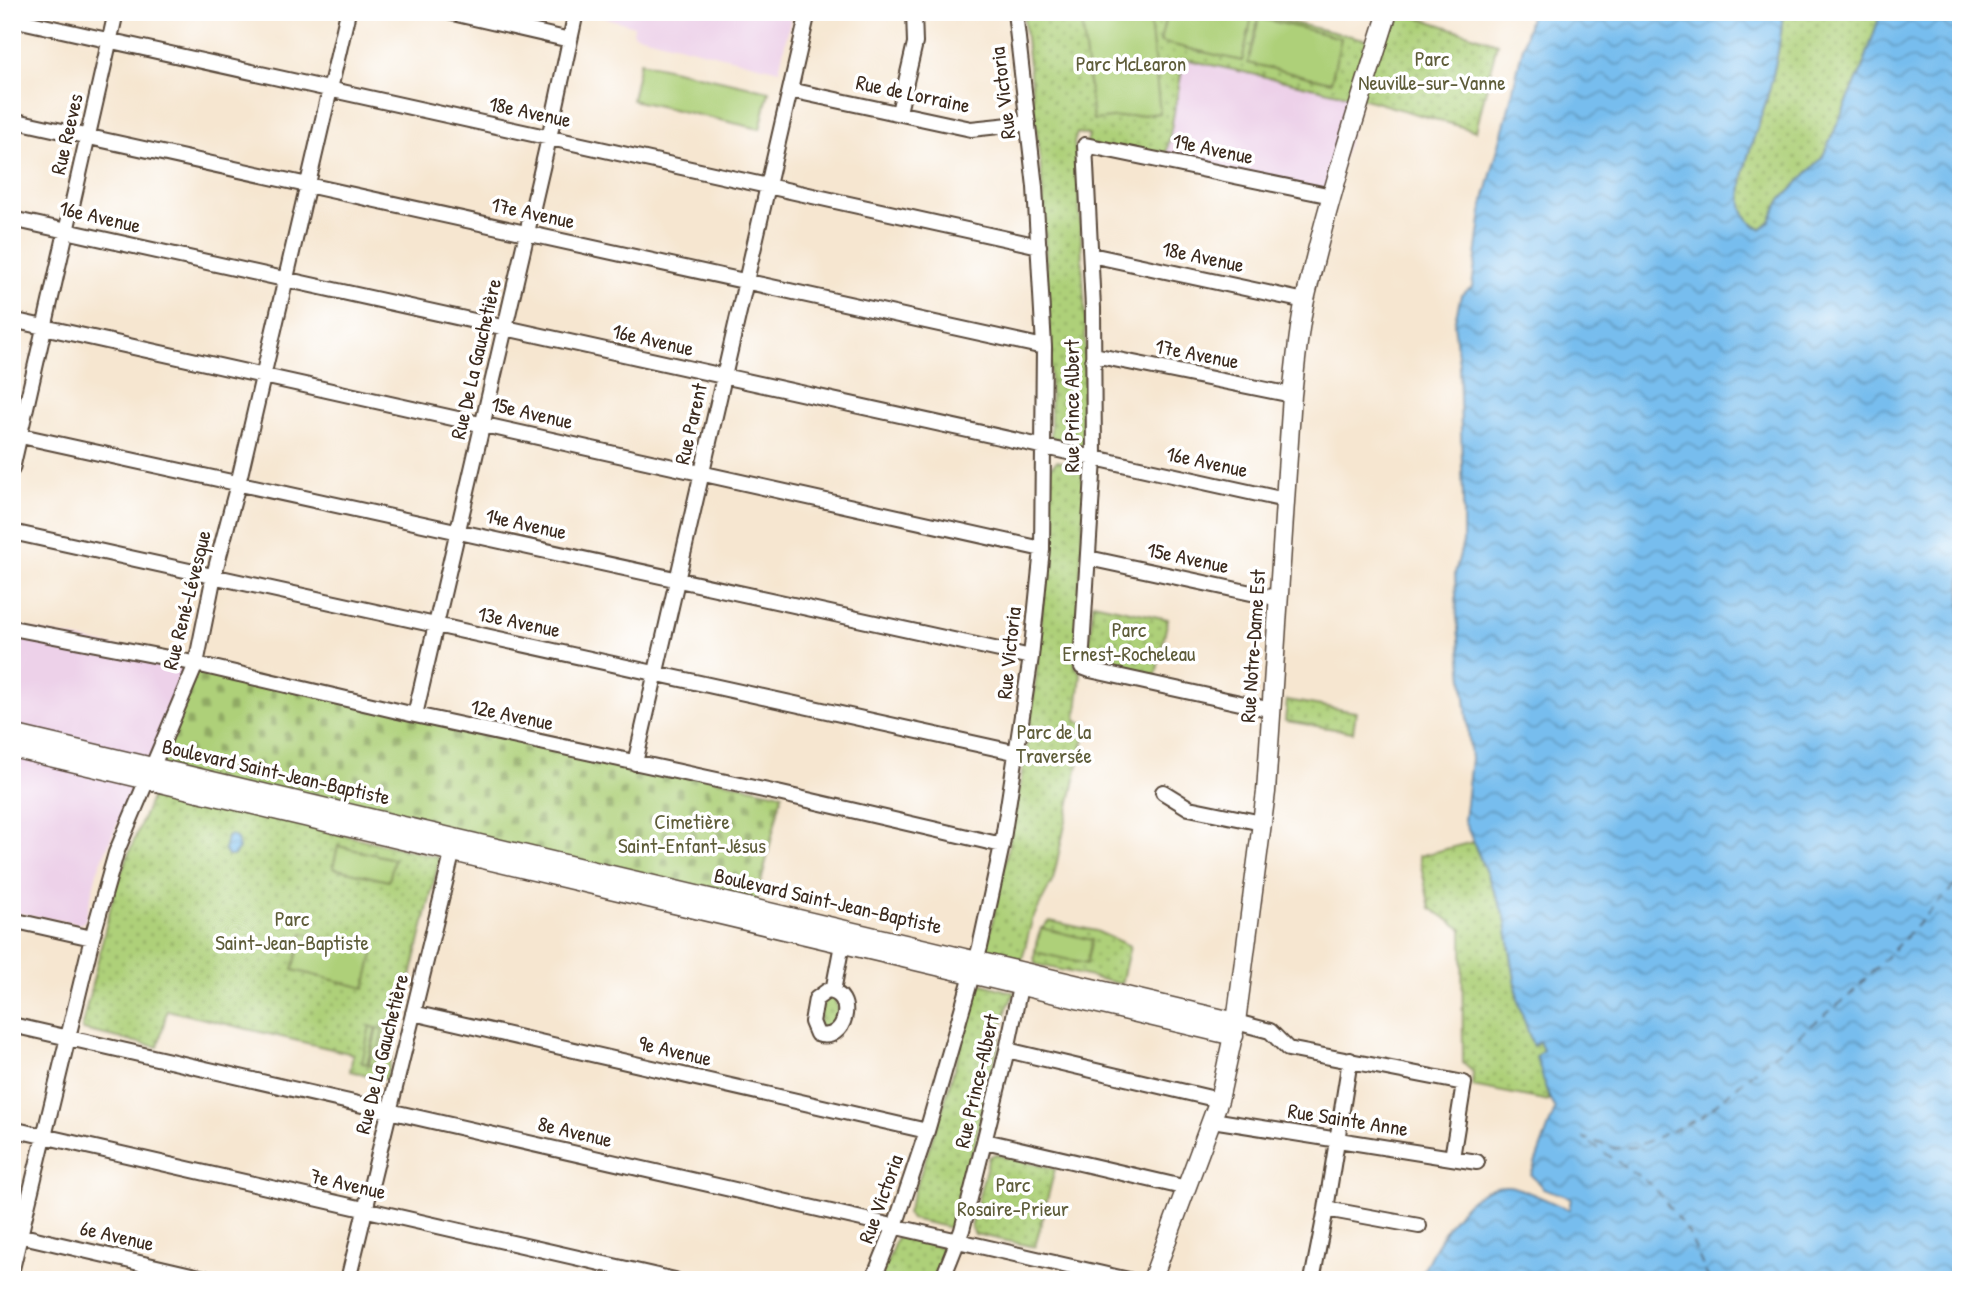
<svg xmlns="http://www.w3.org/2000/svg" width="1973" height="1292" font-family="'Patrick Hand',sans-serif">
  <defs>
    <pattern id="grass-dots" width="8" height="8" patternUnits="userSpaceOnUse" patternTransform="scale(1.75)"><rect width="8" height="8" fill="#aed079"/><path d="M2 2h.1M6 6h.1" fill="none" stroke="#8fa963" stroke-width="1.8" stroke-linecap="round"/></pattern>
    <pattern id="cemetery-stones" width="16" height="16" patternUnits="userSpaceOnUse" patternTransform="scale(1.75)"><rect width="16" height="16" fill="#aed079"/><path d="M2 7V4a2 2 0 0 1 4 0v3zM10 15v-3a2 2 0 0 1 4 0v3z" fill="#8fa963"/></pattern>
    <pattern id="water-waves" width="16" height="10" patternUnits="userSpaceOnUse" patternTransform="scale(1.75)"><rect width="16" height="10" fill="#77bdee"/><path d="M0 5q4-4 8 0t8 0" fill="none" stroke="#639ac0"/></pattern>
  </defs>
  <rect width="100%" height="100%" fill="#fff"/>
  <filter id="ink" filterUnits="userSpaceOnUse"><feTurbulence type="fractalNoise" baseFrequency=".0143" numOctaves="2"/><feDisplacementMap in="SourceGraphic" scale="14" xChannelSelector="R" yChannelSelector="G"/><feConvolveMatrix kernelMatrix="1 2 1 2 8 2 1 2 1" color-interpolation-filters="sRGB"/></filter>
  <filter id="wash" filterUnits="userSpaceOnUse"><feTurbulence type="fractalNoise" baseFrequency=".00686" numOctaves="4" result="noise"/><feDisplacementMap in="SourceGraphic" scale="28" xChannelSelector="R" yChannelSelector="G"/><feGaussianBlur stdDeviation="1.57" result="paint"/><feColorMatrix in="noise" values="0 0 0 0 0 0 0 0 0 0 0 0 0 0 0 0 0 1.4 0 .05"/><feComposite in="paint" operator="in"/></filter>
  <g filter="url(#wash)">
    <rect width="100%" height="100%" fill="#f6e6d0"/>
    <path fill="#edd1e9" d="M 586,12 L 792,12 L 779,70 L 633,34 L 634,26 Z
      M 1184,59 L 1361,98 L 1332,196 L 1165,161 Z
      M 12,625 L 196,664 L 154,767 L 12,734 Z
      M 12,750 L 129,784 L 132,789 L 97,872 L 85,921 L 79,924 L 12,912 Z"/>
    <path fill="url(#grass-dots)" stroke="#747d4c" stroke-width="2" d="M 1023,12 L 1244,12 L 1378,42 L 1388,12 L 1401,12 L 1497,43 L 1476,131 L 1361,98 L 1184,59 L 1165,161 L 1086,145 L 1089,135 L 1077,133 L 1074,143 L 1077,160 L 1085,314 L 1086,442 L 1081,445 L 1051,438 L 1050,355 L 1042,179 Z
      M 1783,12 L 1881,12 L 1862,69 L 1822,158 L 1780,201 L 1770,221 L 1761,229 C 1753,224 1746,220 1743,210 C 1735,178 1758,130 1767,98 C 1775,70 1781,42 1783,12 Z
      M 1057,461 L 1081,467 L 1086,473 L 1075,665 L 1081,674 L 1076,721 L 1087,724 L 1053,880 L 1032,920 L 1022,960 L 986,949 C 1007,860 1025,769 1036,678 C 1044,607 1047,537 1051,466 Z
      M 1093,603 L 1168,619 L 1155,679 L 1088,664 Z
      M 1287,700 L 1356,712 L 1353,732 L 1285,721 Z
      M 157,791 L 438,857 L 439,861 L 386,1079 L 350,1071 L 353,1054 L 167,1010 L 158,1047 L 83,1030 L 82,1026 L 115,888 L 153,793 Z
      M 1473,842 L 1505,917 L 1519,1005 L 1533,1046 L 1539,1041 L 1543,1050 L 1537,1057 L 1544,1078 L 1549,1101 L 1472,1086 L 1473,1072 L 1463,1063 L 1462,929 L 1430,908 L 1419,856 Z
      M 1050,921 L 1096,931 L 1130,946 L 1121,984 L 1035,964 C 1033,951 1037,928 1050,921 Z
      M 979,983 L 1015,993 L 1007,1008 L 956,1225 L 951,1228 L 911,1219 L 907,1213 L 943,1107 Z
      M 834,998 C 839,1008 839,1018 832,1028 L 821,1028 L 818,1024 L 824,999 Z
      M 995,1154 L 1055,1169 L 1035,1247 L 975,1234 L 971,1227 L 989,1157 Z
      M 897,1237 L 949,1249 L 934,1280 L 880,1280 Z"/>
    <path fill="url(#cemetery-stones)" stroke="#747d4c" stroke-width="2" d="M 196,664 L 782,794 L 755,908 L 154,767 Z"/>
    <path fill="#aed079" stroke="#747d4c" stroke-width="2" d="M 1081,12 L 1149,12 L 1160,113 L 1093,120 Z
      M 1167,12 L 1232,12 L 1252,17 L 1242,61 L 1160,42 Z
      M 1259,18 L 1341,38 L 1331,82 L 1248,63 Z
      M 640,62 L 769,91 L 760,129 L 632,100 Z
      M 338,846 L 394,859 L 389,881 L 333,868 Z
      M 1041,928 L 1092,940 L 1086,964 L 1035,952 Z
      M 303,933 L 374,950 L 365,988 L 293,970 Z
      M 370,1026 L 376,1028 L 367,1064 L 362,1063 Z
      M 377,1028 L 383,1029 L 375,1066 L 369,1065 Z"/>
    <path fill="url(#water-waves)" stroke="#597486" stroke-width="2" d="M 1531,12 L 1783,12 C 1781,42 1775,70 1767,98 C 1758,130 1735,177 1743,210 C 1746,220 1753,224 1761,229 L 1770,221 L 1780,201 L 1822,158 L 1862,69 L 1881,12 L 1961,12 L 1961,1280 L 1419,1280 C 1435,1245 1464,1184 1508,1186 C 1521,1187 1555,1204 1569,1210 L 1571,1198 L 1543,1188 L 1531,1175 L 1555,1109 C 1545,1095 1543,1073 1536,1057 L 1543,1050 L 1539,1041 L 1533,1046 L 1519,1005 L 1505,917 L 1464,820 L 1471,759 L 1457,618 L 1455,573 L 1463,542 L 1463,499 L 1459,364 L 1454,324 L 1461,295 L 1472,287 L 1483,204 L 1508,111 Z
      M 231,835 L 237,839 L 239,849 L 233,856 L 228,856 L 224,850 L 227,837 Z"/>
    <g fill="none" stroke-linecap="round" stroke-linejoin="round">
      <path stroke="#505d67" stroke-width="2" stroke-dasharray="9 7" stroke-linecap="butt" d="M 1709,1280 L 1688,1232 L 1653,1186 L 1583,1138 L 1615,1148 L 1635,1147 L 1700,1118 L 1768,1059 L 1848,997 L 1961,879"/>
    </g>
  </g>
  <g filter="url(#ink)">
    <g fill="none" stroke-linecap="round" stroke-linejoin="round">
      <defs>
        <path id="minor" d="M 448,12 L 570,40
          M 12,19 L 1039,246
          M 790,90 L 971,129 L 1028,123
          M 899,112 L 915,43 L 914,12
          M 12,120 L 1044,347
          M 12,219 L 1285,500
          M 1091,255 L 1305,301
          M 12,320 L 1042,549
          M 1094,355 L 1292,395
          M 12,434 L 1031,657
          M 12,469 L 116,12
          M 12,532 L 1018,753
          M 1088,558 L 1279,599
          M 12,628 L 179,660 L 415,715 L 782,794 L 1002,845
          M 1272,710 L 1090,670 L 1082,667 L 1081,664 L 1094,459 L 1093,308 L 1085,145 L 1332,196
          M 415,715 L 549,138 L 576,12
          M 635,763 L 808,12
          M 1163,792 L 1189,808 L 1262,823
          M 12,920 L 92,938
          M 827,991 C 858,992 846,1045 817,1034 L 812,1022 L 816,999 Z
          M 833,991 L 844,934
          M 413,1013 L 927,1131
          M 1236,1022 L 1270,1031 L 1288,1049 L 1464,1083 L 1452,1158
          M 12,1025 L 1129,1280
          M 1007,1050 L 1219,1100
          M 1212,1120 L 1477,1162
          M 12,1129 L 675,1280
          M 985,1141 L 1187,1188
          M 1326,1209 L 1419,1226
          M 14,1234 L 213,1280
          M 12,1269 L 92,938 L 116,853 L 196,664 L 214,575 L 238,484 L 348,12
          M 348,1280 L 455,842
          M 873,1280 L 895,1226 L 927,1131 L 980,947 L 1002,845 L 1031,657 L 1042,549 L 1044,347 L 1035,187 L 1015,12
          M 942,1280 L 962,1230 L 1007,1050 L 1022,977
          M 1312,1280 L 1326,1209 L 1350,1060"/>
        <path id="major" d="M 12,734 L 1236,1022
          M 12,748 L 1234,1036
          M 1152,1280 L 1219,1100 L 1236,1022 L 1266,792 L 1292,395 C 1296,363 1298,331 1305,300 C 1327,203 1358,107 1388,12"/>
      </defs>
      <use href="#minor" stroke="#574639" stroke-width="18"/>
      <use href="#major" stroke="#574639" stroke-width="21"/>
      <use href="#minor" stroke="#fff" stroke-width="14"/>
      <use href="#major" stroke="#fff" stroke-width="18"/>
    </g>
  </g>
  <g text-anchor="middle" stroke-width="7" stroke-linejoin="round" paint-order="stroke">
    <g font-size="21" fill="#5e5c39" stroke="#fff">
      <text x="1432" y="66">Parc<tspan x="1432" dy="24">Neuville-sur-Vanne</tspan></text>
      <text x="1131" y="71">Parc McLearon</text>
      <text x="1129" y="637">Parc<tspan x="1129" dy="24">Ernest-Rocheleau</tspan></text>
      <text x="1054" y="739">Parc de la<tspan x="1054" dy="24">Traversée</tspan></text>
      <text x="692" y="829">Cimetière<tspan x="692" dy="24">Saint-Enfant-Jésus</tspan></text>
      <text x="292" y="926">Parc<tspan x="292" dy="24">Saint-Jean-Baptiste</tspan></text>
      <text x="1013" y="1192">Parc<tspan x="1013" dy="24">Rosaire-Prieur</tspan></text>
    </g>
    <g font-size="21" fill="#3b2a1e" stroke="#fff">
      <text transform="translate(1003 93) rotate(-97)" y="7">Rue Victoria</text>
      <text transform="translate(913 94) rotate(12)" y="7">Rue de Lorraine</text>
      <text transform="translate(530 112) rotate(12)" y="7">18e Avenue</text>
      <text transform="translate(67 134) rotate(-77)" y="7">Rue Reeves</text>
      <text transform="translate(1213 149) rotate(12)" y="7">19e Avenue</text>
      <text transform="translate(533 213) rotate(12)" y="7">17e Avenue</text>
      <text transform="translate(100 217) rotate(13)" y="7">16e Avenue</text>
      <text transform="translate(1203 257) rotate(12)" y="7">18e Avenue</text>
      <text transform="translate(653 340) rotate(13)" y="7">16e Avenue</text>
      <text transform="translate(1197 354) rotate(11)" y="7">17e Avenue</text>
      <text transform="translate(476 359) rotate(-77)" y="7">Rue De La Gauchetière</text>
      <text transform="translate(1072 406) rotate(-90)" y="7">Rue Prince Albert</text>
      <text transform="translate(532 413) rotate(13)" y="7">15e Avenue</text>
      <text transform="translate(691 424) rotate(-77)" y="7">Rue Parent</text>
      <text transform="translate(1207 462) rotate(12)" y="7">16e Avenue</text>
      <text transform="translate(526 524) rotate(12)" y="7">14e Avenue</text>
      <text transform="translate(1188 558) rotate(12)" y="7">15e Avenue</text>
      <text transform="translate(187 600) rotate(-76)" y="7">Rue René-Lévesque</text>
      <text transform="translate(519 622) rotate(12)" y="7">13e Avenue</text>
      <text transform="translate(1253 646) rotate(-86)" y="7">Rue Notre-Dame Est</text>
      <text transform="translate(1009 653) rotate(-84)" y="7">Rue Victoria</text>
      <text transform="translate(512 715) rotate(12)" y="7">12e Avenue</text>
      <text transform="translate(276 772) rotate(13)" y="7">Boulevard Saint-Jean-Baptiste</text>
      <text transform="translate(828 901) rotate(13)" y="7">Boulevard Saint-Jean-Baptiste</text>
      <text transform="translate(675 1051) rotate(13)" y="7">9e Avenue</text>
      <text transform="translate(382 1054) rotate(-76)" y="7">Rue De La Gauchetière</text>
      <text transform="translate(977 1081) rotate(-77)" y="7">Rue Prince-Albert</text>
      <text transform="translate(1348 1120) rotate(9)" y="7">Rue Sainte Anne</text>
      <text transform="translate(575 1132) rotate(13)" y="7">8e Avenue</text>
      <text transform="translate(348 1184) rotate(13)" y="7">7e Avenue</text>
      <text transform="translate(881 1199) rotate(-70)" y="7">Rue Victoria</text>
      <text transform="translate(117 1236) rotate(13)" y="7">6e Avenue</text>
    </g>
  </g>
  <rect width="1973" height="1292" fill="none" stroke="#fff" stroke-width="42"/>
</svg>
